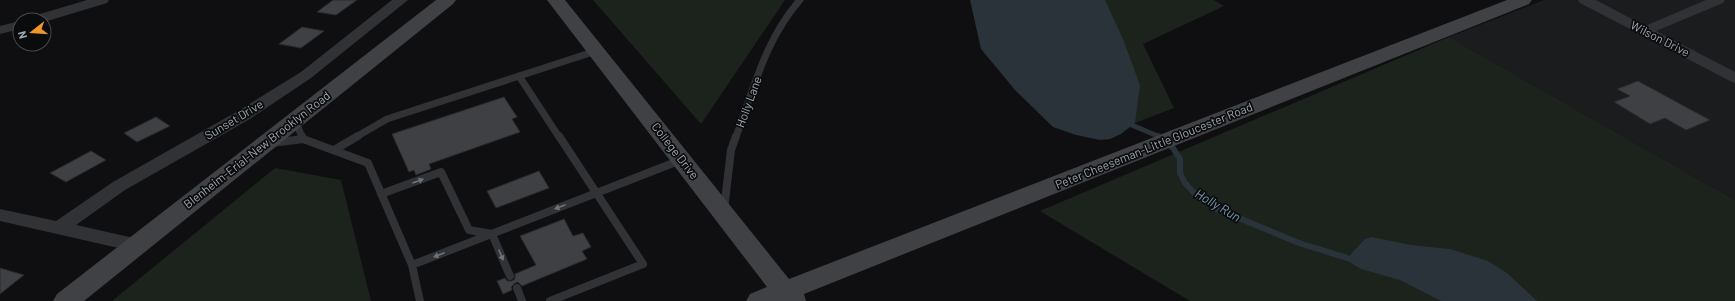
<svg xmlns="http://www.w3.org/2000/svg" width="1735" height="301" font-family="Barlow,sans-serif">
  <rect width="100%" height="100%" fill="#0f0f11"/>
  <path fill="#1b1c1e" d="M 1544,0 L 1735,0 L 1735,200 L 1449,37 Z"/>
  <path fill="#1c231c" d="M 593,0 L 785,0 L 701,124 Z
    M 1105,0 L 1214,0 L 1224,6 L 1143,44 L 1174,108 L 1109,133 L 1140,85 Z
    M 1449,37 L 1735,200 L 1735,301 L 1190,301 L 1040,211 Z
    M 275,168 L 341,180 L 371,301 L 112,301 Z"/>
  <path fill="#293339" d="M 970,0 L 1105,0 L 1123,39 L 1140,85 L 1135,123 L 1121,134 L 1110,139 L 1100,140 L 1076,135 L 1053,127 L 1015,90 L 981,49 Z
    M 1372,237 L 1411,245 L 1450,249 L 1488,261 L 1507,273 L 1537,301 L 1441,301 L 1400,280 L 1361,269 L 1354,265 L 1350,262 L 1349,257 L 1352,253 L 1365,239 Z"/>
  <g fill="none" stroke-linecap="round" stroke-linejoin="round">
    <path stroke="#293339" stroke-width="5" d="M 1127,123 L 1160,137"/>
    <path stroke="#293339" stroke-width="6" d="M 1158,136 L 1173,148 L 1180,159 L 1180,173 L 1185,183 L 1197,196 L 1217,209 L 1299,243 L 1357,261"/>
  </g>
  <path fill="#3e4044" stroke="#292a2d" d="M 333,0 L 357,0 L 336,15 L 317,12 Z
    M 302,27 L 324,31 L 301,48 L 279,44 Z
    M 1638,81 L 1710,120 L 1686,130 L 1665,118 L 1650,124 L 1614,102 L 1630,96 L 1617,89 Z
    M 504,97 L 517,117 L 512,119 L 520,132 L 429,164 L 431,169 L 416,175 L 414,170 L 409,172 L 392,134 Z
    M 156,117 L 170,126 L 137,142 L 124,133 Z
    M 91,151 L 106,160 L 66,182 L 50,173 Z
    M 539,171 L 549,188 L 496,208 L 487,191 Z
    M 564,219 L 573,236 L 583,233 L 591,247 L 582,251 L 587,259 L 522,286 L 518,282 L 515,283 L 511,287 L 512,290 L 503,294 L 497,281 L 505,278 L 507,281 L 512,281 L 515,279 L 515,274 L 536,265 L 520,236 Z
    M 0,268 L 24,275 L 0,294 Z"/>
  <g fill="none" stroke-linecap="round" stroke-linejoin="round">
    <path stroke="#303236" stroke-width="7" d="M 519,76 L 559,137
      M 295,120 L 302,137
      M 356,137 L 387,119 L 596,51
      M 736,137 C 753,90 766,38 800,0"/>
    <path stroke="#303236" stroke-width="8" d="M 303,139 L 368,163 L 412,265 L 420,301
      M 272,143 L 303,139 L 302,136
      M 334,150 L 358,136
      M 381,194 L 441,172 L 469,230 L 492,234 L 510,276
      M 724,210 L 731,150 L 736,136
      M 412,265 L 681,160
      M 517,288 L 522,301
      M 550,301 L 643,264 L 559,136"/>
    <path fill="#303236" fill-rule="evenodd" d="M 87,0 L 109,0 L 107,3 L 44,22 L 44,20 L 28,20 L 30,17 Z
      M 392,0 L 408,0 L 311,78 L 250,119 L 125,190 L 76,225 L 143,240 L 145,245 L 143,250 L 136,252 L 0,221 L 0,209 L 56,221 L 113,182 L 238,111 L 301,72 Z
      M 1578,0 L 1596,0 L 1645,26 L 1706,0 L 1725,0 L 1723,3 L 1656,31 L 1735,72 L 1735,83 L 1730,81 L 1580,3 Z
      M 20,21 L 20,29 L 0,34 L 0,26 Z"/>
    <path fill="#3f4145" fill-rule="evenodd" d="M 436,0 L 456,0 L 453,4 L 84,301 L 53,301 L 57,294 Z
      M 547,0 L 565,0 L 789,279 L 1507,0 L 1532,0 L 1529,4 L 804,294 L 806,301 L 746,301 L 750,294 L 767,287 Z"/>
  </g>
  <defs><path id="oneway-solid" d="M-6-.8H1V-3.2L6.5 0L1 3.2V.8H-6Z"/></defs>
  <g fill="#6e737a">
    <use href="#oneway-solid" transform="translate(418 181) rotate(-20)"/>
    <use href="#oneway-solid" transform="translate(560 207) rotate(159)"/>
    <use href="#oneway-solid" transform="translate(439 255) rotate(159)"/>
    <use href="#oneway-solid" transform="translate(501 255) rotate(67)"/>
  </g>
  <g text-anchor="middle" stroke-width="3.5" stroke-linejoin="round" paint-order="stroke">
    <g font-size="12" fill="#a1a8b1" stroke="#0a0b0c">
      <text transform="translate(1660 39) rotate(27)" y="4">Wilson Drive</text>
      <text transform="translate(749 102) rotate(-70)" y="4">Holly Lane</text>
      <text transform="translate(234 120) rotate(-31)" y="4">Sunset Drive</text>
      <text transform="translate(1154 146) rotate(-22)" y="4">Peter Cheeseman-Little Gloucester Road</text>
      <text transform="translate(257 150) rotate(-38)" y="4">Blenheim-Erial-New Brooklyn Road</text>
      <text transform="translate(675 151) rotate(52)" y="4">College Drive</text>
    </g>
    <g font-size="13" font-style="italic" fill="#779aad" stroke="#0a0b0c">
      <text transform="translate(1218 205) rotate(31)" y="5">Holly Run</text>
    </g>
  </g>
  <g transform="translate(32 32) rotate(253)"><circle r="19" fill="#0a0b0c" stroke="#464a4e"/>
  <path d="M0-3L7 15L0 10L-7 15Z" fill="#ed962b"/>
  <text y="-6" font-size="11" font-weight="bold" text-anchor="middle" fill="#a1a8b1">N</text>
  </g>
</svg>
